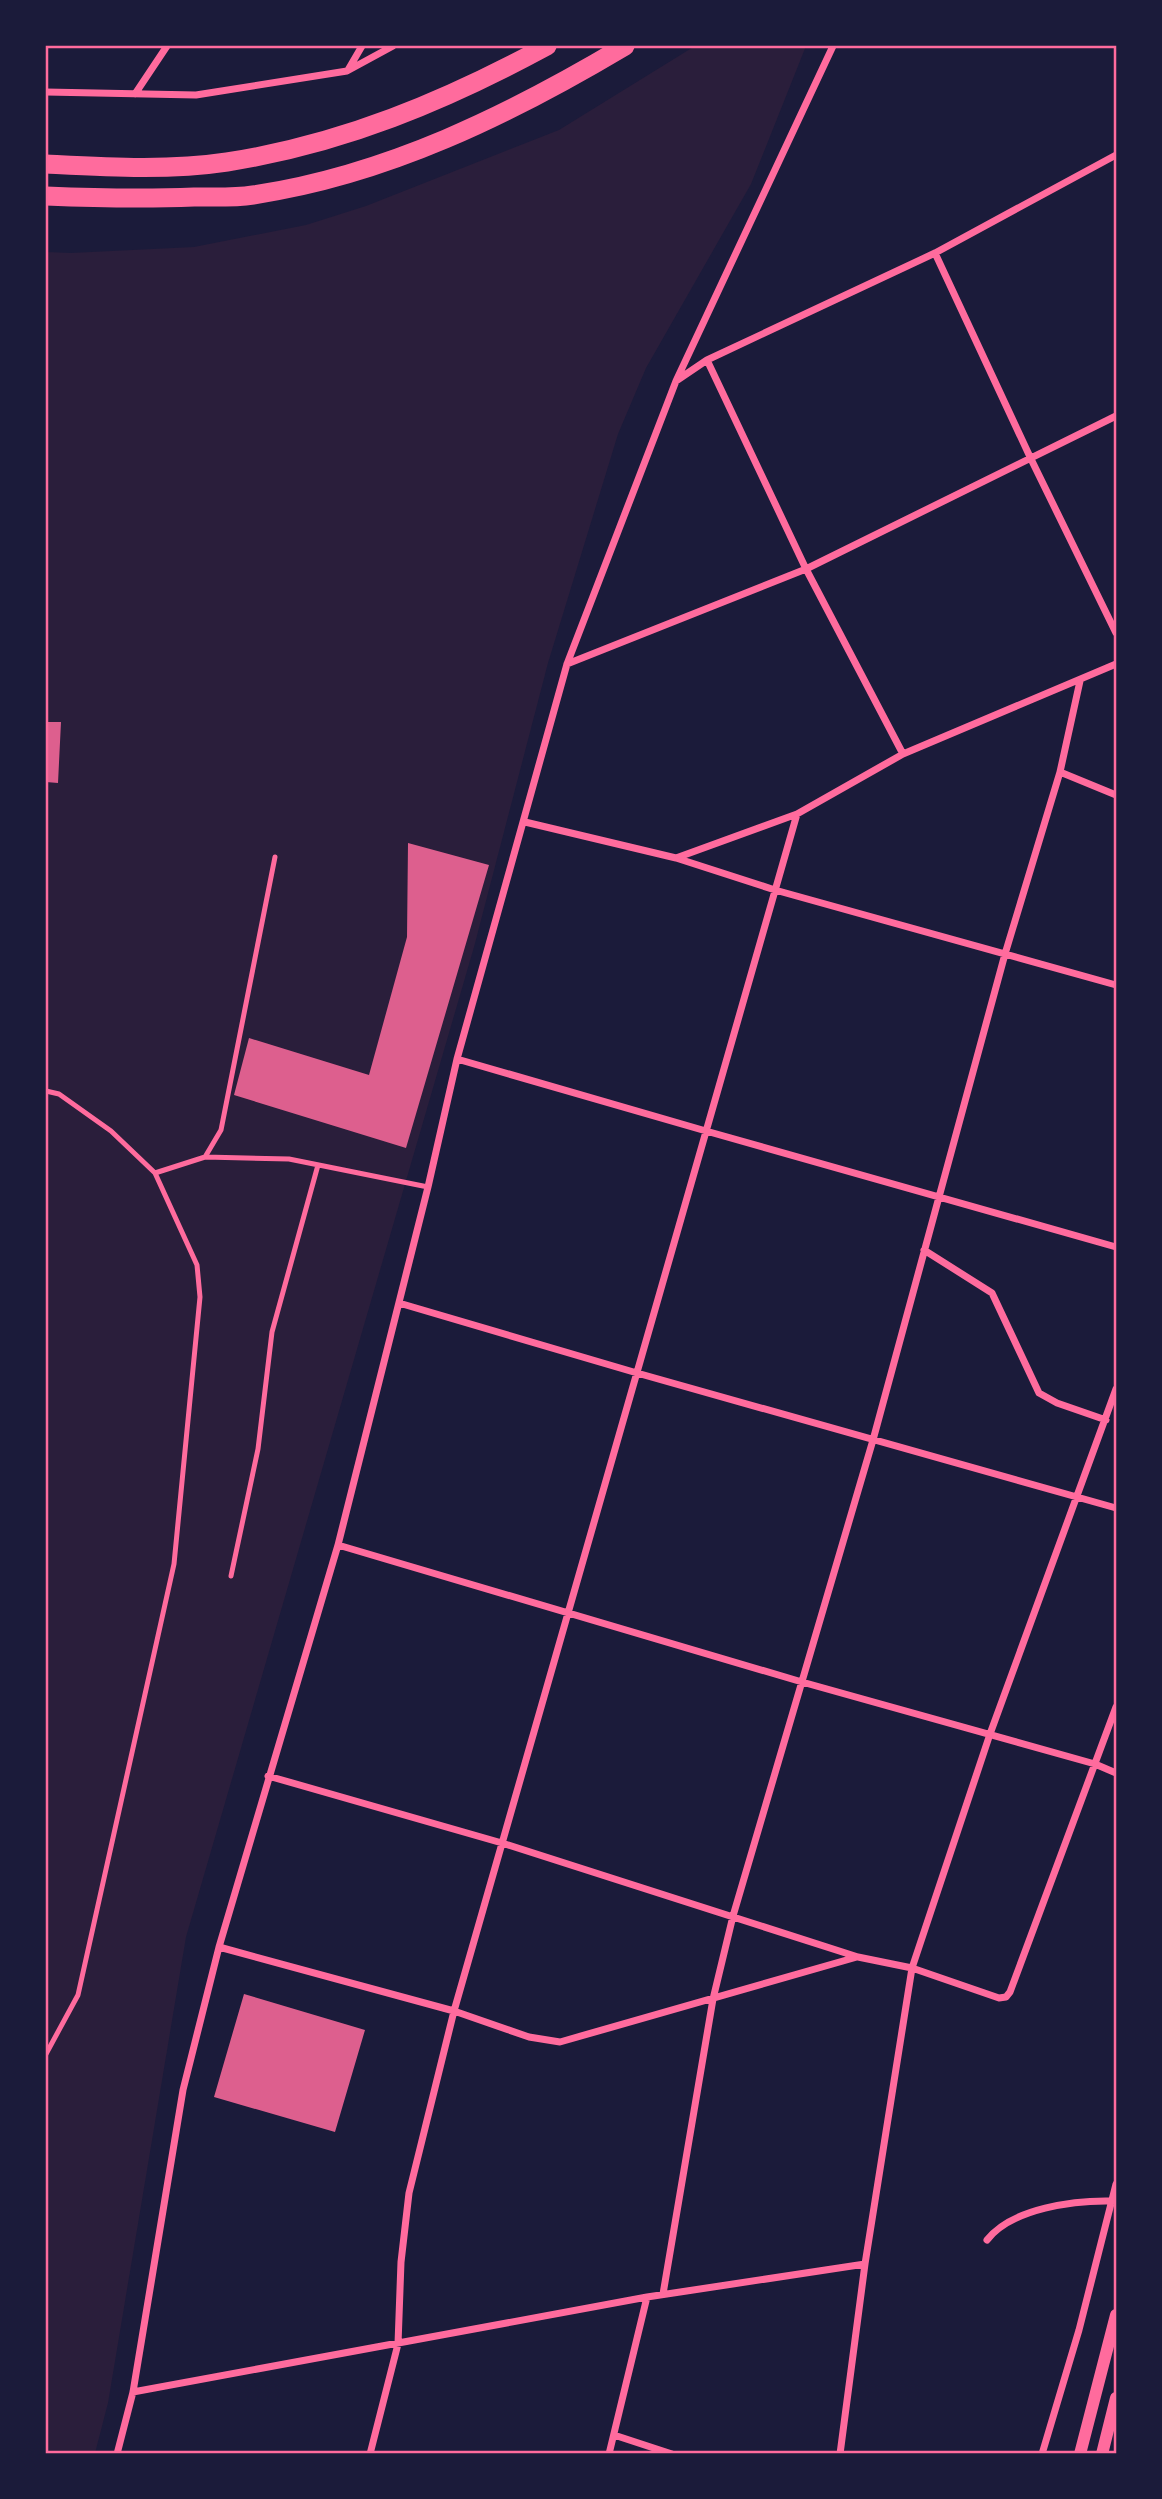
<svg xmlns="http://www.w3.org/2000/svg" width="1162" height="2499" font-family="Lato,sans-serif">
  <rect width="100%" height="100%" fill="#1b1b3a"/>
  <path fill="#2a1e3b" d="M 695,46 L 806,46 L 751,184 L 646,368 L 618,434 L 548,663 L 474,947 L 186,1937 L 108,2403 L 95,2453 L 46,2453 L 46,252 L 71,253 L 194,247 L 306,225 L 366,206 L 559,130 Z"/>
  <path fill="#dd5f8e" d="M 46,722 L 61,722 L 58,783 L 46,782 Z
    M 408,843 L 489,865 L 406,1148 L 234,1095 L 249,1038 L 369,1075 L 407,937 Z
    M 244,1994 L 365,2030 L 335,2132 L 214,2097 Z"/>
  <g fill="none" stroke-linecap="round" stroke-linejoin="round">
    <path stroke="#ff6b9d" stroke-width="5" d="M 46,1091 L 59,1094 L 111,1131 L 155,1173 L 197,1265 L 200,1297 L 174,1564 L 78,1995 L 46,2054
      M 205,1157 L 221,1130 L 275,857
      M 155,1173 L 205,1157 L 289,1159 L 428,1187
      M 231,1576 L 258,1449 L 272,1332 L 318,1165"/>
    <path stroke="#ff6b9d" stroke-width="7" d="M 348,70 L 362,46
      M 46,92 L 196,95 L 347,71 L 393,46
      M 135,94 L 167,46
      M 935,253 L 1031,459 L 1116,633
      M 707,360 L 806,569 L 903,754
      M 676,381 L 833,46
      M 567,664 L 806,569 L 1116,416
      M 1060,772 L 1116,795
      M 525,822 L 676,858 L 775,890 L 1116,985
      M 676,858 L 797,814 L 903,754 L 1116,664
      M 457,1059 L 706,1131 L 1116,1247
      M 924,1250 L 992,1293 L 1039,1393 L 1057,1403 L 1106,1420
      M 399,1303 L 637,1373 L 1116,1508
      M 338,1545 L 802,1682 L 1095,1764 L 1116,1773
      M 268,1776 L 502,1843 L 858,1957 L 912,1968 L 999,1998 L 1006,1997 L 1010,1992 L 1116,1707
      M 219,1947 L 454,2011 L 529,2037 L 560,2042 L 857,1957
      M 987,2240 C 1012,2208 1075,2200 1113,2201
      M 663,2294 L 713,1999 L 733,1916 L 873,1440 L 1005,954 L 1060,772 L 1080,681
      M 133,2392 L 647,2297 L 865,2264
      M 614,2435 L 672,2454
      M 117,2454 L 133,2392 L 183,2090 L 219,1947 L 338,1545 L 428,1187 L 457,1059 L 567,664 L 676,381 L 707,360 L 935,253 L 1116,155
      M 370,2454 L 398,2344 L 401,2262 L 409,2193 L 454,2011 L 797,814
      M 609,2454 L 647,2297
      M 840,2454 L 865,2264 L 912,1968 L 990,1734 L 1116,1389
      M 1042,2454 L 1079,2330 L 1116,2184"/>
    <path stroke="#ff6b9d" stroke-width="12" d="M 1080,2454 L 1116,2315
      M 1102,2454 L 1116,2398"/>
    <path stroke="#ff6b9d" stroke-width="19" d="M 46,164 C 105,167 168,171 227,162 C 343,144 445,101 547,46
      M 46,196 C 95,198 144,199 194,197 C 213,197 234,198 253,195 C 387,175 509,115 625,46"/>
  </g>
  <rect width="1162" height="2499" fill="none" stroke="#1b1b3a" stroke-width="94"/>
  <rect x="47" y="47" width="1068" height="2405" fill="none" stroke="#ff6b9d" stroke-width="2.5"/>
</svg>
